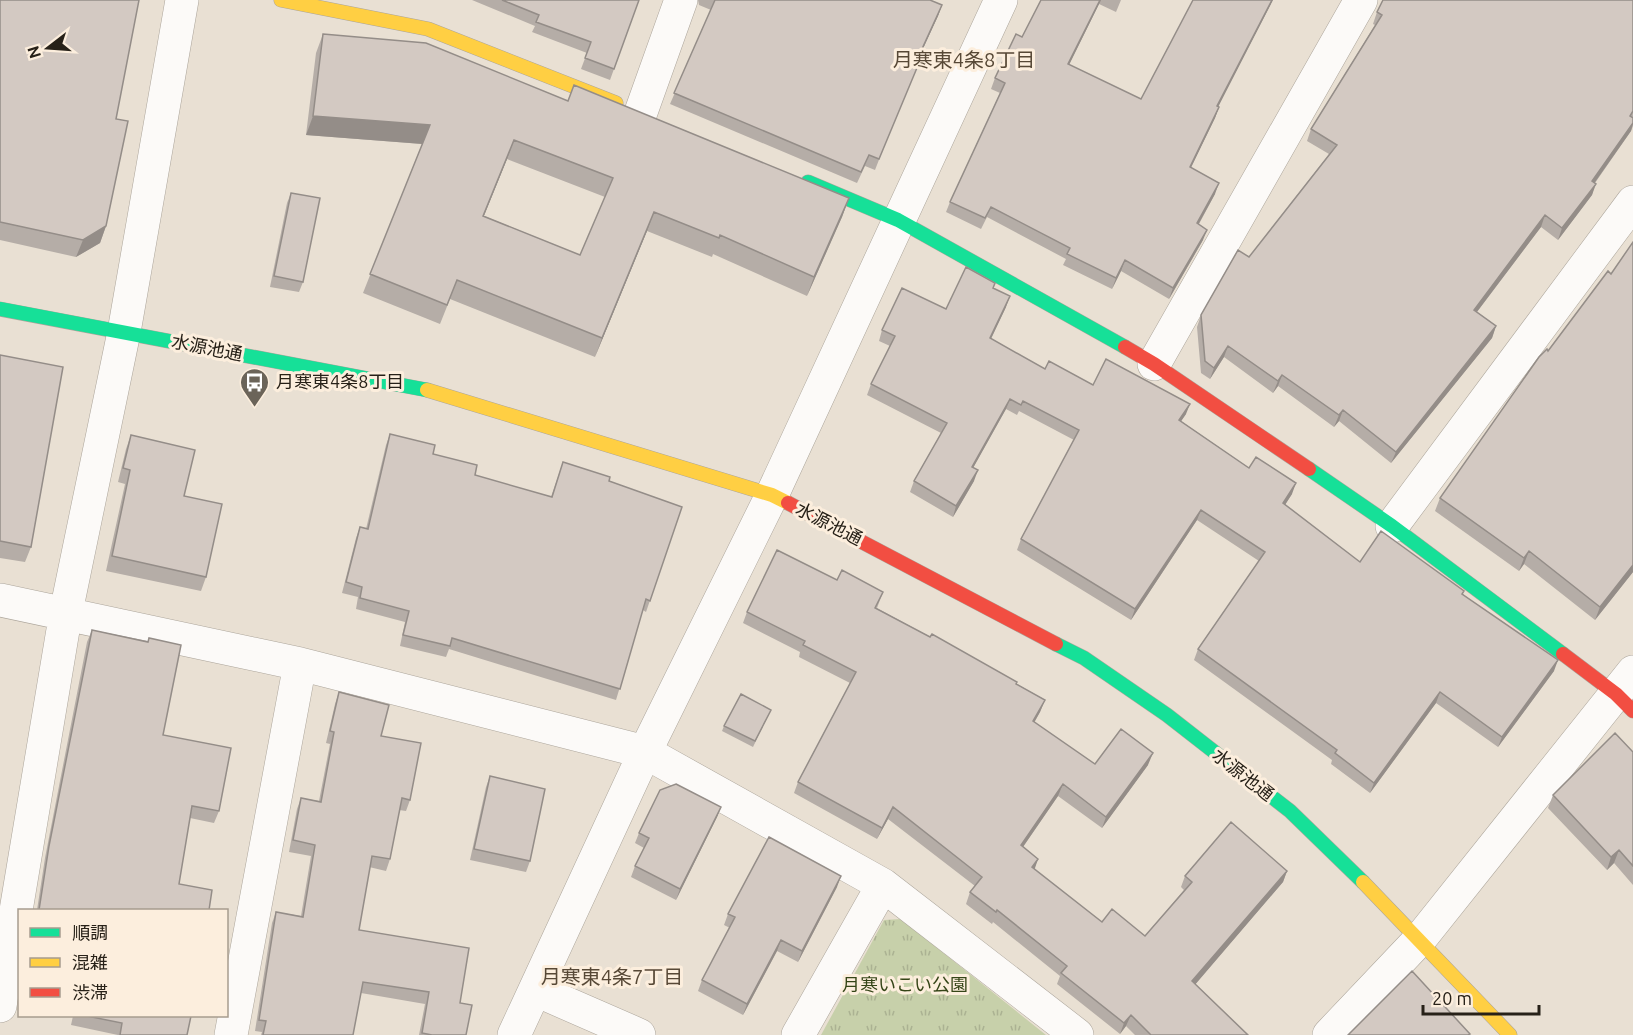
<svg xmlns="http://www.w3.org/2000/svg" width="1633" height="1035" font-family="Ubuntu,'Noto Sans JP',sans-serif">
  <defs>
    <pattern id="park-tufts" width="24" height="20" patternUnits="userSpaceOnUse" patternTransform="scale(1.5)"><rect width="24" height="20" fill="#c7d0aa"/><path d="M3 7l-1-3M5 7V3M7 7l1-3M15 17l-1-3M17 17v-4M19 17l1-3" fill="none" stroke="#abb292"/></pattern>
  </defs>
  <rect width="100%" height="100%" fill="#e9e0d3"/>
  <path fill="url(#park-tufts)" d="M 901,919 L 1046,1035 L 821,1035 L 884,920 Z"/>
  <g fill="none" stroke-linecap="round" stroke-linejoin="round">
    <defs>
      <path id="street" d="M 641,112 L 681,0
        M 1154,364 L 1361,0
        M 1392,526 L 1633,202
        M 0,600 L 300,664 L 645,752 L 883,885 L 1077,1035
        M 536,990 L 639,1035
        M 0,1006 L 66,612 L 124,332 L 182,0
        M 231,1035 L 300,664
        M 514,1035 L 645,752 L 772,495 L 1001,0
        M 798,1035 L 883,885
        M 1329,1035 L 1420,939 L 1633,672"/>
      <path id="fast" d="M 808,182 L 898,220 L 1125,347
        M 0,309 L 427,390
        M 1309,469 L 1392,526 L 1563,654
        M 1056,644 L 1084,658 L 1167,715 L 1290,811 L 1363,882"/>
      <path id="slow" d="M 281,0 L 428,29 L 616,103
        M 427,390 L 772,495 L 788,503
        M 1363,882 L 1510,1035"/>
      <path id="jam" d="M 1125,347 L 1154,364 L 1309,469
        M 788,503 L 1056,644
        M 1563,654 L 1616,694 L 1633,711"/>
    </defs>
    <use href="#street" stroke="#aca59b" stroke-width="34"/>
    <use href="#fast" stroke="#aca59b" stroke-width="15"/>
    <use href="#slow" stroke="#aca59b" stroke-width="15"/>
    <use href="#jam" stroke="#aca59b" stroke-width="15"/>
    <use href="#street" stroke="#fcfaf8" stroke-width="33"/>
    <use href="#fast" stroke="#16e098" stroke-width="14"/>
    <use href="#slow" stroke="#ffcf43" stroke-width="14"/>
    <use href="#jam" stroke="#f24e42" stroke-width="14"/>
  </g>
  <path fill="#b5ada7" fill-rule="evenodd" d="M 0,0 L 116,119 L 106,226 L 100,243 L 76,257 L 0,240 Z
    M 472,0 L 639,0 L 610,80 L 581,69 L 587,53 L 532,32 L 535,26 Z
    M 698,0 L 930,0 L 942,5 L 938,16 L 917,62 L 875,170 L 865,166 L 857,183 L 670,104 L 711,10 L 699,5 Z
    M 1041,0 L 1121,0 L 1116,12 L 1099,4 L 1069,65 L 1141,99 L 1219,107 L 1215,118 L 1191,167 L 1215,194 L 1199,224 L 1203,240 L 1169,299 L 1121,271 L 1112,289 L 1063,265 L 1066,259 L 987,217 L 981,229 L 946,212 L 950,202 L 1000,93 L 991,89 L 995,78 L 1022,37 Z
    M 1633,0 L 1633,126 L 1631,131 L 1595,183 L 1592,195 L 1558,240 L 1541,227 L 1477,312 L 1496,326 L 1492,338 L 1391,463 L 1339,421 L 1334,427 L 1278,386 L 1273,393 L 1224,357 L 1210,379 L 1201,373 L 1197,327 L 1201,315 L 1249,257 L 1329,154 L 1307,141 L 1311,129 L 1375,25 L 1373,24 L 1377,12 Z
    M 323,34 L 568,101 L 849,198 L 842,217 L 807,296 L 713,254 L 712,257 L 647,231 L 595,357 L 450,299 L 440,324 L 363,293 L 422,144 L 306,135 L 316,53 ZM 507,159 L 605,197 L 580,255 L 484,216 Z
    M 291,193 L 303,282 L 299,292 L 270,287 L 287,203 Z
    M 1633,242 L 1633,572 L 1595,620 L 1524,564 L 1519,571 L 1435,511 L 1440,498 L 1548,351 L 1611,274 Z
    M 993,288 L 1006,307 L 991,339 L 1045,369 L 1186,414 L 1181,421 L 1249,468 L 1292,494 L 1285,505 L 1360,562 L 1463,594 L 1554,671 L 1498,747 L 1436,703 L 1370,793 L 1331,764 L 1332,760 L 1194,660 L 1198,649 L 1259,561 L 1197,520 L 1131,620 L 1017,550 L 1021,539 L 1074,440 L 1019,411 L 1017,415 L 1006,409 L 973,468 L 974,481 L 953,517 L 910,492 L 914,481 L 941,433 L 867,395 L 871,384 L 890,346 L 879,341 L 882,330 L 946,309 Z
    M 0,355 L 31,547 L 25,562 L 0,558 Z
    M 390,434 L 433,454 L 475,475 L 551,497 L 563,462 L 609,481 L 682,507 L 646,612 L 643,610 L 616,700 L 449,649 L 446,657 L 400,646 L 405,622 L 356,609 L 358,597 L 342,593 L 356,538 L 360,527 L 366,529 L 386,445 Z
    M 131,435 L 184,496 L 206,577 L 201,591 L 106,571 L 125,484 L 118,482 L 126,449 Z
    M 837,580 L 883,592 L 877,608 L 1017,684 L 1045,700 L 1040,712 L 1034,723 L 1095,764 L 1148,765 L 1102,828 L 1058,796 L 1023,847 L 1038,859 L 1034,869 L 1102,922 L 1145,936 L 1184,890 L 1181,887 L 1185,876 L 1287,871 L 1283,882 L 1195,984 L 1248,1035 L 1135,1035 L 1126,1026 L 1120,1034 L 1057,984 L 1060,976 L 993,922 L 992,924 L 966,904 L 970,892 L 975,886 L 888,819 L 877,839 L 794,793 L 798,782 L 850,683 L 799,657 L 800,652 L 743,623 L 747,612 Z
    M 92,630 L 148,641 L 149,638 L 163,735 L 219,811 L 214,823 L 190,818 L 179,884 L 209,910 L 37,910 L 45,858 L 87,642 Z
    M 339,692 L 381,736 L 410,800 L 406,811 L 399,810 L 390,859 L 386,871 L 369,867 L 359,930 L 460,1003 L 466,1035 L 419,1035 L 425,1004 L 361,993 L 353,1035 L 261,1035 L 262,1032 L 255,1031 L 272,923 L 276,912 L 301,916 L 311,856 L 289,852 L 297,809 L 301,798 L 319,801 L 330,744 L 326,743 L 335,704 Z
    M 771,710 L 753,747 L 722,731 L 724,726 Z
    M 1633,752 L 1633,885 L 1614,863 L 1607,870 L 1548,808 L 1553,795 Z
    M 490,776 L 530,861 L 526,872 L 470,860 L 486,787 Z
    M 721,807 L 717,817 L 676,900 L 631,877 L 635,866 L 644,848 L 635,843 L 639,833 Z
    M 837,887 L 798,962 L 777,951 L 743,1015 L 698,991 L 702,980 L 730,928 L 724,925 L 728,914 Z
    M 73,1016 L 191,1016 L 187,1035 L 118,1035 L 71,1025 Z"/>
  <path fill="#948d88" d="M 1100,0 L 1101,0 L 1099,4 L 1064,75 L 1068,64 Z
    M 1272,0 L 1273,0 L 1213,117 L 1217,106 Z
    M 942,5 L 938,16 L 912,72 L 916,62 Z
    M 1219,107 L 1215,118 L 1186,178 L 1190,167 Z
    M 313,116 L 430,125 L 423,144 L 306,135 Z
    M 1633,123 L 1631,131 L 1588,192 L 1592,181 Z
    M 514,140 L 507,159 L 476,235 L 483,216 Z
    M 1219,183 L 1215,194 L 1193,234 L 1197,223 Z
    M 1596,184 L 1592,195 L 1558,240 L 1562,228 Z
    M 849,198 L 842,217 L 807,296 L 814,277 Z
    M 654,212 L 647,231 L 595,357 L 602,338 Z
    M 1545,215 L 1541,227 L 1470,321 L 1474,310 Z
    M 106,226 L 100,243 L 76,257 L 83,240 Z
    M 1207,230 L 1203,240 L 1169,299 L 1173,288 Z
    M 1125,260 L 1121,271 L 1112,289 L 1116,278 Z
    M 1010,296 L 1006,307 L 986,349 L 990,338 Z
    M 1496,326 L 1492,338 L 1391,463 L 1396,452 Z
    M 1228,346 L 1224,357 L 1210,379 L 1214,368 Z
    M 1282,375 L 1278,386 L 1273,393 L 1278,381 Z
    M 1010,399 L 1006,409 L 968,477 L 972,467 Z
    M 1190,404 L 1186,414 L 1175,430 L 1179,420 Z
    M 1343,410 L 1339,421 L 1334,427 L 1339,415 Z
    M 978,470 L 974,481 L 953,517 L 956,506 Z
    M 1296,483 L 1292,494 L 1279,514 L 1283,503 Z
    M 1201,510 L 1197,520 L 1131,620 L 1135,609 Z
    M 1529,551 L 1524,564 L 1519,571 L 1524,558 Z
    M 1633,565 L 1633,572 L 1595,620 L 1600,607 Z
    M 1558,660 L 1554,671 L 1498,747 L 1502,737 Z
    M 1440,692 L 1436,703 L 1370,793 L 1374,783 Z
    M 1045,700 L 1040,712 L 1028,733 L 1033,721 Z
    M 1153,753 L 1148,765 L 1102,828 L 1106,817 Z
    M 1063,784 L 1058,796 L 1016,857 L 1021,845 Z
    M 721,807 L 717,817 L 676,900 L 680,889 Z
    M 893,807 L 888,819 L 877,839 L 882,828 Z
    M 1619,850 L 1614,863 L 1607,870 L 1611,857 Z
    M 1038,859 L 1034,871 L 1032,867 Z
    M 1287,871 L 1283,882 L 1188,993 L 1192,981 Z
    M 841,876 L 837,887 L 798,962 L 802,951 Z
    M 781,940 L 777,951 L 743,1015 L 747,1004 Z
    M 1131,1015 L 1126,1026 L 1120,1034 L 1124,1023 Z"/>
  <path fill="#d3c9c2" stroke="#948d88" stroke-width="1.5" fill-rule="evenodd" d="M 0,0 L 139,0 L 116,119 L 128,121 L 106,226 L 83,240 L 0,222 Z
    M 502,0 L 639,0 L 614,69 L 585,58 L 591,42 L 536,22 L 539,15 Z
    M 715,0 L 930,0 L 942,5 L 916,62 L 919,63 L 879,159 L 869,155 L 861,172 L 674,93 Z
    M 1041,0 L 1100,0 L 1068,64 L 1141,99 L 1193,0 L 1272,0 L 1217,106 L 1219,107 L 1190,167 L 1219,183 L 1197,223 L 1207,230 L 1173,288 L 1125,260 L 1116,278 L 1067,254 L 1070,248 L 991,207 L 985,218 L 950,202 L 1005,83 L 995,78 L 1016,34 L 1022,37 Z
    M 1383,0 L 1633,0 L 1633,111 L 1630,116 L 1633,118 L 1633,123 L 1592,181 L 1596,184 L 1562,228 L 1545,215 L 1474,310 L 1496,326 L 1396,452 L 1343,410 L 1339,415 L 1282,375 L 1278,381 L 1228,346 L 1214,368 L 1205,361 L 1201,315 L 1238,250 L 1249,257 L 1337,145 L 1311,129 L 1382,15 L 1377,12 Z
    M 323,34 L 426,43 L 568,101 L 574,85 L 849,198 L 814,277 L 720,235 L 719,238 L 654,212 L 602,338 L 457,280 L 447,305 L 370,274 L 430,125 L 313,116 ZM 514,140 L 613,178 L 580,255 L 483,216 Z
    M 291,193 L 320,198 L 303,282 L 274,276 Z
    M 1633,242 L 1633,565 L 1600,607 L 1529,551 L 1524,558 L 1440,498 L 1539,357 L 1547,349 L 1548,351 L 1608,271 L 1611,274 Z
    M 966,267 L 995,283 L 993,288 L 1010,296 L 990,338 L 1045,369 L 1049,361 L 1093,385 L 1106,359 L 1190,404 L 1179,420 L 1249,468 L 1256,457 L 1296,483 L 1283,503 L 1360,562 L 1381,531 L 1464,591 L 1462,594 L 1558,660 L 1502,737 L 1440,692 L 1374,783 L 1335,753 L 1337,750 L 1198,649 L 1265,552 L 1201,510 L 1135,609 L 1021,539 L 1079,430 L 1023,401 L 1021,405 L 1010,399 L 972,467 L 978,470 L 956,506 L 914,481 L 947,423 L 871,384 L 895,336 L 882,330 L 902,288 L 946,309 Z
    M 0,355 L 63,367 L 31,547 L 0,541 Z
    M 390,434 L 435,445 L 433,454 L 477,465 L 475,475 L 552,497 L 563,462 L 610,477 L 609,481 L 682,507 L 650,601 L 646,599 L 620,689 L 452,638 L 450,646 L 403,635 L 409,611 L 360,598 L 362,587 L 346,582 L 360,527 L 368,529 Z
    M 131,435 L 195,450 L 184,496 L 222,504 L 206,577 L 112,556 L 130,470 L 123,468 Z
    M 777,550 L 837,580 L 842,570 L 883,592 L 875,608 L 930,637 L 932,634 L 1017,682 L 1016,684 L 1045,700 L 1033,721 L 1095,764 L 1121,729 L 1153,753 L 1106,817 L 1063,784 L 1021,845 L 1038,859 L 1032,867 L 1102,922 L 1112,909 L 1145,936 L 1192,882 L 1185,876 L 1231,822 L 1287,871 L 1192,981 L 1248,1035 L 1151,1035 L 1131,1015 L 1124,1023 L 1061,973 L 1067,966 L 997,910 L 996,912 L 970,892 L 982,877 L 893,807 L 882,828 L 798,782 L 856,672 L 803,645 L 805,641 L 747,612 Z
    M 92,630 L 148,642 L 149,638 L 181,645 L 163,735 L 231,748 L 219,811 L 192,806 L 179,884 L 212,890 L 209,910 L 39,910 L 49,846 Z
    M 339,692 L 389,705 L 381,736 L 421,743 L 410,800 L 402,798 L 390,859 L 372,856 L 359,930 L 469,948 L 460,1003 L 472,1005 L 466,1035 L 432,1035 L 422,1033 L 429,992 L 363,982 L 353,1035 L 263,1035 L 266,1021 L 259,1020 L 276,912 L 303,917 L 315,845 L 293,840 L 301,798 L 321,802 L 334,732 L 330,731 Z
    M 741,694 L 771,710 L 755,741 L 724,726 Z
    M 1615,733 L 1633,752 L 1633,866 L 1619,850 L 1611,857 L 1553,795 Z
    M 490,776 L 545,789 L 530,861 L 474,849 Z
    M 676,784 L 721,807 L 680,889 L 635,866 L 649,838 L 639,833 L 660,790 Z
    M 769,837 L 841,876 L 802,951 L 781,940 L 747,1004 L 702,980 L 735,917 L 728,914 Z
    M 1412,971 L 1470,1034 L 1468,1035 L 1348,1035 Z
    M 87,1016 L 191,1016 L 187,1035 L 120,1035 L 122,1023 Z"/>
  <defs>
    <symbol id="bus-pin" viewBox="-11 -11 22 30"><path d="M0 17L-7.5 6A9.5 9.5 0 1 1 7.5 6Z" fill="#6b6459" stroke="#fceedd"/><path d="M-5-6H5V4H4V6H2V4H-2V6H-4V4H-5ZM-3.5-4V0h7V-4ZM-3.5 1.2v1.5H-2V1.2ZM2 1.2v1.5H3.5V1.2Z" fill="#fff"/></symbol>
  </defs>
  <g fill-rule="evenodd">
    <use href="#bus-pin" x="238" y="366" width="33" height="45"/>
  </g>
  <g text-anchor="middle" stroke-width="6" stroke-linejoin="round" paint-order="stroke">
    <g font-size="18" fill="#272118" stroke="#fceedd">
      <text transform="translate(207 348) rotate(11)" y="6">水源池通</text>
      <text transform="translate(829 524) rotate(27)" y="6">水源池通</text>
      <text transform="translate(1243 775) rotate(38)" y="6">水源池通</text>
    </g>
    <g font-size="18" fill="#272118" stroke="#fceedd" text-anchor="start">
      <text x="276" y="388">月寒東4条8丁目</text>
    </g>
    <g font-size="18" fill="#354517" stroke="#fceedd">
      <text x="905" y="991">月寒いこい公園</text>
    </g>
    <g font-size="20" fill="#574836" stroke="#fceedd">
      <text x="964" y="67">月寒東4条8丁目</text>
      <text x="612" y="984">月寒東4条7丁目</text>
    </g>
  </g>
  <rect x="18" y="909" width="210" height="108" fill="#fceedd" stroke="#a79c8e" stroke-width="1.5"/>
  <rect x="30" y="928" width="30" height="9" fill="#16e098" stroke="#a79c8e" stroke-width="1.5"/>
  <text x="72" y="939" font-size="18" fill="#272118">順調</text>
  <rect x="30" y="958" width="30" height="9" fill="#ffcf43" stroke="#a79c8e" stroke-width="1.5"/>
  <text x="72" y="969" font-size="18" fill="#272118">混雑</text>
  <rect x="30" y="988" width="30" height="9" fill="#f24e42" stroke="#a79c8e" stroke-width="1.5"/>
  <text x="72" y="999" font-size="18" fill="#272118">渋滞</text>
  <g transform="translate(48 48) rotate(253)" stroke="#fceedd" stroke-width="4.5" paint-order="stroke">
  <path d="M0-4.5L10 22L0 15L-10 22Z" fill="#272118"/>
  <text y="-9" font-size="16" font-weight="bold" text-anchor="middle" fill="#272118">N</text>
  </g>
  <path d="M1423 1005v9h116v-9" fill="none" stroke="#272118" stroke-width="3"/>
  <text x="1432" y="1005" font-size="18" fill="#272118" stroke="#fceedd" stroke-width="4.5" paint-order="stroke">20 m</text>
</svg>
